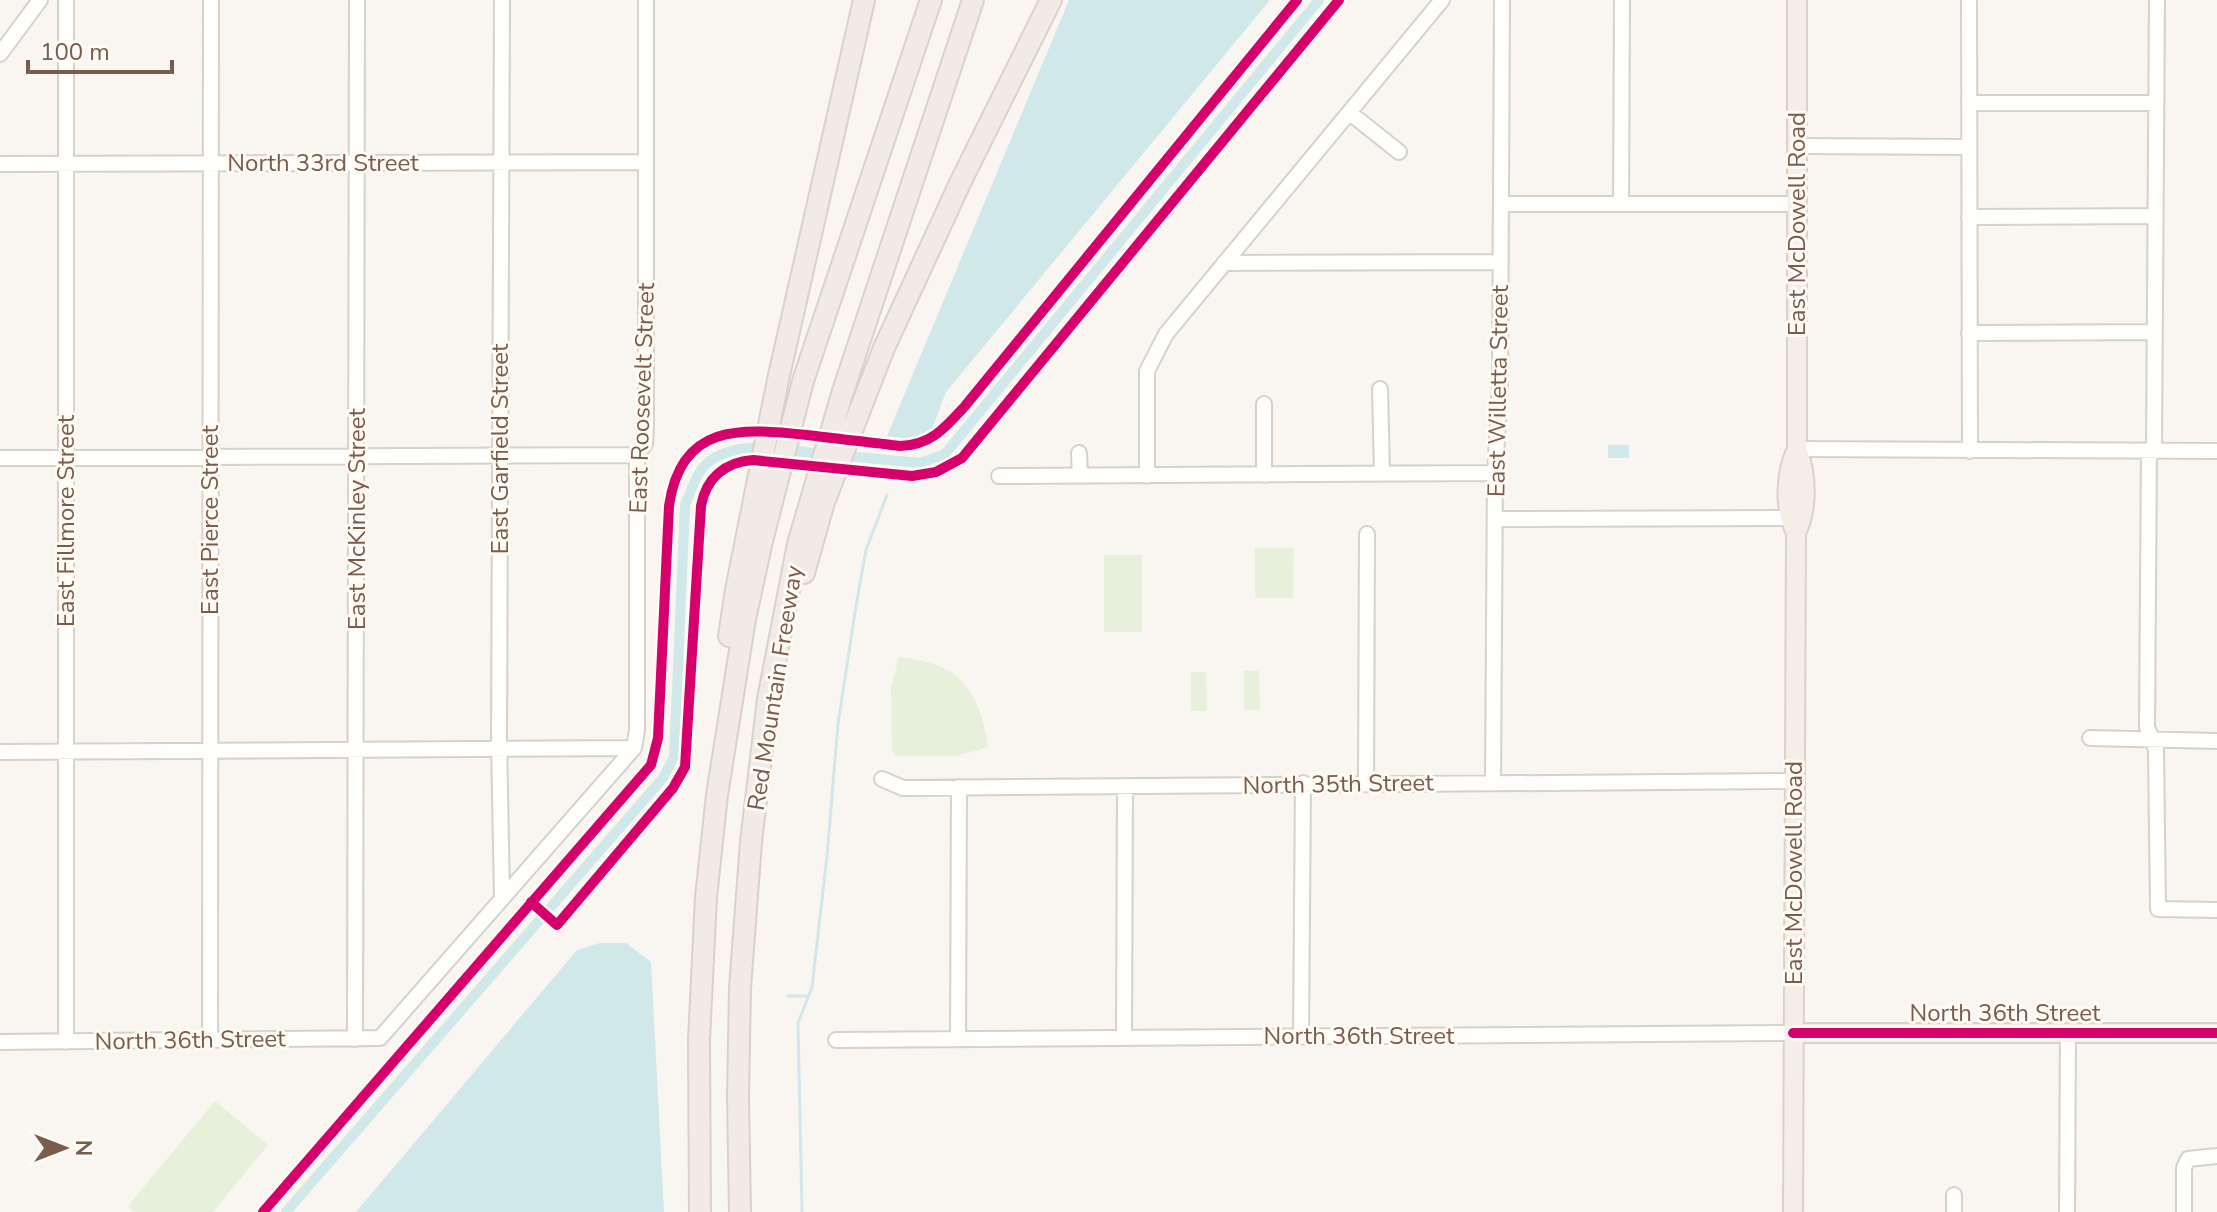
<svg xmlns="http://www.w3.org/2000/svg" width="2217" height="1212" font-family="'Nunito Sans',sans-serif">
  <rect width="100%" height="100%" fill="#f9f5f0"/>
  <path fill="#e7f0db" d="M 1255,548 L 1294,548 L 1293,598 L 1255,598 Z
    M 1104,555 L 1142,555 L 1142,632 L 1104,632 Z
    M 899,657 C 961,664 979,688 988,747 L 957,756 L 896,756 L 892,751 L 891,687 Z
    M 1244,671 L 1259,671 L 1260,710 L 1244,710 Z
    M 1191,672 L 1206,672 L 1207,711 L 1191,711 Z
    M 215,1101 L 268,1145 L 213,1212 L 135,1212 L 128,1206 Z"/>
  <path fill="#d0e8ea" d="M 1069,0 L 1270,0 L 946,392 L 930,434 L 910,439 L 887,436 Z
    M 1608,445 L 1629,445 L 1629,458 L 1608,458 Z
    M 600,943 L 626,943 L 651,962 L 664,1212 L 356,1212 L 577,950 Z"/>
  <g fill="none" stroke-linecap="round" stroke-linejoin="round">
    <path stroke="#d0e8ea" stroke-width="3" d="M 788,996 L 808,996
      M 802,1212 L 798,1023 L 812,987 L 827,856 L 838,724 L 856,606 L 866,550 L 887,495"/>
    <path stroke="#d0e8ea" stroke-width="10" d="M 783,450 L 920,463 L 945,454 L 1319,0
      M 286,1212 L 663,778 L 674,757 L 685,505 C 690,494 694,480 701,470 C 714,451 747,446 767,448"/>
    <defs>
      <path id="minor" d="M 1969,0 L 1970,451
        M 0,54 L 40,0
        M 1969,103 L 2156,103
        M 1350,113 L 1399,152
        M 1797,146 L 1969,147
        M 0,164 L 646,162
        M 1501,204 L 1797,204
        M 1621,204 L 1622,0
        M 1969,217 L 2155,216
        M 1224,263 L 1501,262
        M 1969,333 L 2155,332
        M 1380,389 L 1382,474
        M 1264,404 L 1264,475
        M 1797,449 L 2217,451
        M 2149,450 L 2147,727 L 2156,750 L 2158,909 L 2217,910
        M 2154,451 L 2157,0
        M 1079,453 L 1080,476
        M 0,458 L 637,455
        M 999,476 L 1495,473
        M 1147,476 L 1147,371 L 1166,334 L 1442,0
        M 1495,519 L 1799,518
        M 2090,738 L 2217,741
        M 0,752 L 634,748
        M 882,779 L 903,788 L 1795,781
        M 1493,782 L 1495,473 L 1500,386 L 1502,0
        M 1366,783 L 1367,534
        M 502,899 L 499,740 L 502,0
        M 1301,1036 L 1303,783
        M 1124,1037 L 1125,787
        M 958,1038 L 959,787
        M 355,1039 L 357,0
        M 210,1040 L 211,0
        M 836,1040 L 1793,1033
        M 0,1042 L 380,1038 L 634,748 L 637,730 L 637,455 L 645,444 L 646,426 L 646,0
        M 66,1042 L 66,0
        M 1954,1212 L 1954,1195
        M 2067,1212 L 2068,1033
        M 2184,1212 L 2184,1168 L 2188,1159 L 2217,1156"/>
      <path id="major" d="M 1796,533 C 1784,508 1785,474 1797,449
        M 1793,1033 L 2217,1033
        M 1793,1212 L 1796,533 C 1808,508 1807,474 1797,449 L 1797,0"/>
      <path id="highway" d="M 804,573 L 824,502 L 884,348 L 961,181 L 1051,0
        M 729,636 L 736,590 L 778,380 L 864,0
        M 700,1212 L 699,1040 L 706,897 L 717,795 L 745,619 L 762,541 L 803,381 L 931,0
        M 740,1212 L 738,1098 L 740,988 L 751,842 L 768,699 L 798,544 L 843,391 L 973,0"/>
    </defs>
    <use href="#minor" stroke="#d7d1cb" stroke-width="18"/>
    <use href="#major" stroke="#dad1cc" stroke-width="22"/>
    <use href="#highway" stroke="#dad1cc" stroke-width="24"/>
    <use href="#minor" stroke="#fefefd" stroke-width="14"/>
    <use href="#major" stroke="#f3eee8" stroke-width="18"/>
    <use href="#highway" stroke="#f2eae7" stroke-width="20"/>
    <defs>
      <path id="cycleway" d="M 531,902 L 557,925 L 673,788 L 685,767 L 701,506 C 706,478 725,462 753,460 L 912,476 L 936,472 L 962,458 L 1339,0
        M 1793,1033 L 2217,1033
        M 263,1212 L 651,765 L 658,738 L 669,506 C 681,423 740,428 807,435 C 838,439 869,442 900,446 C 931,445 945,428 965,406 L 1297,0"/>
    </defs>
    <use href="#cycleway" stroke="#fffaf3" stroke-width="15"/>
    <use href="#cycleway" stroke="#d6006c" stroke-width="10"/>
  </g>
  <g text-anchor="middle" stroke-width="6" stroke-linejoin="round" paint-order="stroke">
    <g font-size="24" fill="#7a5c4d" stroke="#fffaf3">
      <text x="323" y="171">North 33rd Street</text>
      <text transform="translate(1797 224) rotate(-90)" y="8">East McDowell Road</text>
      <text transform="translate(1498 391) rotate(-89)" y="8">East Willetta Street</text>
      <text transform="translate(642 398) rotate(-88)" y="8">East Roosevelt Street</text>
      <text transform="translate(500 449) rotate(-90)" y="8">East Garfield Street</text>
      <text transform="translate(357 519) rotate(-90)" y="8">East McKinley Street</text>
      <text transform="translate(210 520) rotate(-90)" y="8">East Pierce Street</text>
      <text transform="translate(66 521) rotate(-90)" y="8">East Fillmore Street</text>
      <text transform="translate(775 688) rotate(-81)" y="8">Red Mountain Freeway</text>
      <text transform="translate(1338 784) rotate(-1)" y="8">North 35th Street</text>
      <text transform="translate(1794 873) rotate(-90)" y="8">East McDowell Road</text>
      <text x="2005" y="1021">North 36th Street</text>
      <text x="1359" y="1044">North 36th Street</text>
      <text transform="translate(190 1040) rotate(-1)" y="8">North 36th Street</text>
    </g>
  </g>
  <g transform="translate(64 1148) rotate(90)" stroke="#fffaf3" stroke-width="6" paint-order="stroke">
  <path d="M0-6L14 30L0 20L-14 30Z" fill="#7a5c4d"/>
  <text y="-12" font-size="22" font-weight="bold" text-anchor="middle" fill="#7a5c4d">N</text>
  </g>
  <path d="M28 60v12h144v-12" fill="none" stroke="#7a5c4d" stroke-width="4"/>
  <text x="40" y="60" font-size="24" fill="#7a5c4d" stroke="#fffaf3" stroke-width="6" paint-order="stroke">100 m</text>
</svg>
